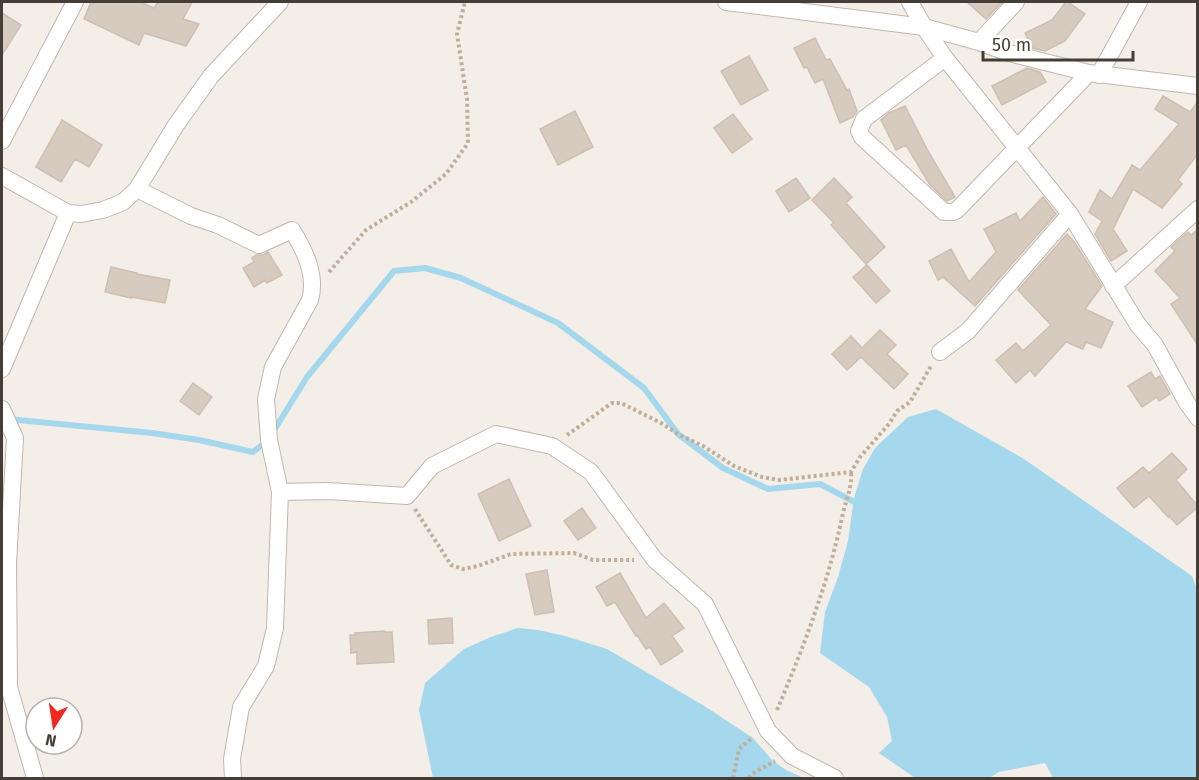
<svg xmlns="http://www.w3.org/2000/svg" width="1199" height="780" font-family="'Fira Sans',sans-serif">
  <rect width="100%" height="100%" fill="#f3eee7"/>
  <path fill="#a6d8ed" d="M 936,409 L 1024,459 L 1192,576 L 1198,592 L 1197,778 L 1053,778 L 1045,763 L 999,772 L 989,778 L 915,778 L 879,753 L 892,741 L 887,717 L 869,687 L 820,653 L 825,612 L 838,577 L 848,541 L 854,498 L 863,469 L 875,448 L 908,417 Z
    M 518,628 L 538,630 L 565,636 L 607,649 L 706,707 L 753,738 L 773,761 L 786,770 L 804,778 L 433,778 L 419,710 L 425,683 L 464,649 L 491,637 Z"/>
  <g fill="none" stroke-linecap="round" stroke-linejoin="round">
    <path stroke="#a6d8ed" stroke-width="6" d="M 8,419 L 152,433 L 199,440 L 253,452 L 267,441
      M 273,432 L 307,377 L 394,271 L 425,268 L 461,278 L 558,323 L 644,388 L 678,434 L 723,468 L 768,489 L 820,484 L 860,505"/>
  </g>
  <path fill="#d7cbc0" stroke="#cebfb0" stroke-width="1.5" d="M 91,2 L 140,2 L 154,8 L 158,2 L 192,2 L 183,19 L 199,24 L 186,46 L 144,33 L 139,45 L 84,19 Z
    M 967,2 L 1002,2 L 986,19 Z
    M 1066,2 L 1068,2 L 1085,14 L 1065,41 L 1045,51 L 1032,48 L 1025,33 L 1052,20 Z
    M 2,13 L 21,25 L 2,55 Z
    M 815,38 L 826,60 L 830,59 L 847,90 L 849,89 L 857,111 L 853,117 L 840,123 L 823,79 L 815,83 L 807,67 L 804,68 L 794,48 Z
    M 749,56 L 768,90 L 741,105 L 721,71 Z
    M 1027,68 L 1040,72 L 1046,82 L 1002,105 L 992,86 Z
    M 1163,96 L 1190,112 L 1197,103 L 1197,155 L 1178,180 L 1182,184 L 1162,208 L 1133,189 L 1113,229 L 1127,251 L 1111,261 L 1095,234 L 1102,221 L 1089,212 L 1100,190 L 1112,199 L 1132,165 L 1140,170 L 1179,124 L 1155,109 Z
    M 905,106 L 928,151 L 955,197 L 947,201 L 930,185 L 906,145 L 896,150 L 881,120 L 889,113 Z
    M 575,111 L 593,147 L 558,165 L 540,129 Z
    M 733,114 L 752,139 L 732,153 L 714,128 Z
    M 62,120 L 102,145 L 89,167 L 75,159 L 61,182 L 36,167 Z
    M 796,178 L 810,198 L 789,212 L 776,191 Z
    M 834,178 L 852,197 L 846,203 L 885,247 L 866,264 L 831,225 L 834,223 L 812,200 Z
    M 1043,197 L 1056,214 L 975,306 L 943,277 L 938,280 L 929,261 L 951,249 L 969,282 L 996,252 L 984,229 L 1016,213 L 1020,221 Z
    M 1197,230 L 1197,344 L 1171,304 L 1180,298 L 1155,271 L 1175,251 L 1171,247 L 1188,232 L 1191,235 Z
    M 1067,234 L 1075,243 L 1102,286 L 1085,309 L 1113,322 L 1101,348 L 1086,342 L 1083,349 L 1066,342 L 1035,376 L 1030,370 L 1016,383 L 996,360 L 1016,343 L 1023,351 L 1051,325 L 1018,290 Z
    M 268,252 L 282,275 L 267,283 L 265,280 L 254,287 L 243,268 L 254,262 L 252,258 L 256,255 L 263,255 Z
    M 867,265 L 890,291 L 876,303 L 853,277 Z
    M 111,267 L 137,273 L 137,274 L 170,280 L 165,303 L 131,297 L 131,298 L 105,292 Z
    M 880,330 L 896,345 L 887,354 L 908,374 L 894,389 L 861,357 L 847,370 L 832,354 L 851,336 L 862,348 Z
    M 1151,372 L 1155,379 L 1160,376 L 1170,394 L 1159,401 L 1157,397 L 1142,407 L 1128,386 Z
    M 193,383 L 212,397 L 199,415 L 180,401 Z
    M 1172,453 L 1187,469 L 1176,480 L 1197,505 L 1197,508 L 1177,525 L 1169,516 L 1168,517 L 1149,496 L 1134,508 L 1117,488 L 1143,467 L 1149,473 Z
    M 509,479 L 531,526 L 499,541 L 478,494 Z
    M 582,508 L 596,528 L 578,540 L 564,521 Z
    M 547,570 L 554,612 L 535,615 L 526,574 Z
    M 620,573 L 646,618 L 664,603 L 684,628 L 672,636 L 683,651 L 661,665 L 650,647 L 646,649 L 637,635 L 636,636 L 615,602 L 607,606 L 596,587 Z
    M 452,618 L 453,643 L 429,644 L 428,620 Z
    M 384,631 L 384,632 L 392,632 L 394,662 L 357,664 L 357,652 L 351,653 L 350,635 L 355,635 L 355,633 Z"/>
  <g fill="none" stroke-linecap="round" stroke-linejoin="round">
    <defs>
      <path id="minor" d="M 726,2 L 924,27 L 979,42 L 1009,53 L 1089,73 L 1198,86
        M 910,2 L 924,27 L 945,58 L 1070,214 L 1138,325 L 1155,345 L 1187,403 L 1198,418
        M 979,42 L 1016,2
        M 945,58 L 864,119 L 859,131 L 862,137 L 944,212 L 953,212 L 957,210 L 1089,73
        M 1099,75 L 1139,2
        M 2,141 L 75,2
        M 2,176 L 68,213 L 81,214 L 103,210 L 123,202 L 137,189 L 176,125 L 211,76 L 280,2
        M 137,189 L 191,216 L 218,225 L 259,245 L 292,230 C 305,251 317,275 310,300 L 273,367 L 266,399 L 269,440 L 280,492 L 275,628 L 266,666 L 241,707 L 232,759 L 233,778
        M 1113,286 L 1198,209
        M 940,352 L 968,331 L 1070,214
        M 2,369 L 68,213
        M 2,409 L 15,438 L 8,563 L 9,687 L 35,778
        M 280,492 L 328,491 L 407,496 L 432,466 L 496,434 L 552,446 L 591,472 L 655,560 L 705,604 L 768,731 L 792,756 L 835,778"/>
    </defs>
    <use href="#minor" stroke="#c1b7ad" stroke-width="18"/>
    <path stroke="#bfae9c" stroke-width="4" stroke-dasharray="3 3" stroke-linecap="butt" d="M 329,272 L 366,230 L 411,202 L 446,174 L 468,143 L 467,99 L 457,34 L 465,2
      M 567,435 L 612,403 L 621,403 L 661,423 L 678,434 L 703,446 L 734,466 L 762,477 L 779,480 L 851,472 L 860,457 L 889,424 L 897,411 L 910,402 L 931,366
      M 415,509 L 451,565 L 463,569 L 478,566 L 511,554 L 574,553 L 593,560 L 634,560
      M 777,710 C 804,646 829,581 843,513 C 847,497 852,488 851,472
      M 733,778 L 739,749 L 752,738
      M 749,778 L 752,774 L 775,761"/>
    <use href="#minor" stroke="#fff" stroke-width="16"/>
  </g>
  <rect width="1199" height="780" fill="none" stroke="#453e36" stroke-width="6"/>
  <g transform="translate(54 726) rotate(192)"><circle r="28" fill="#ffffff" stroke="#b5b2af" stroke-width="1.5"/>
  <path d="M0-4.5L10 22L0 15L-10 22Z" fill="#f02920"/>
  <text y="-9" font-size="16" font-weight="bold" text-anchor="middle" fill="#453e36">N</text>
  </g>
  <path d="M983 51v9h150v-9" fill="none" stroke="#453e36" stroke-width="3"/>
  <text x="992" y="51" font-size="18" fill="#453e36" stroke="#ffffff" stroke-width="4.5" paint-order="stroke">50 m</text>
</svg>
